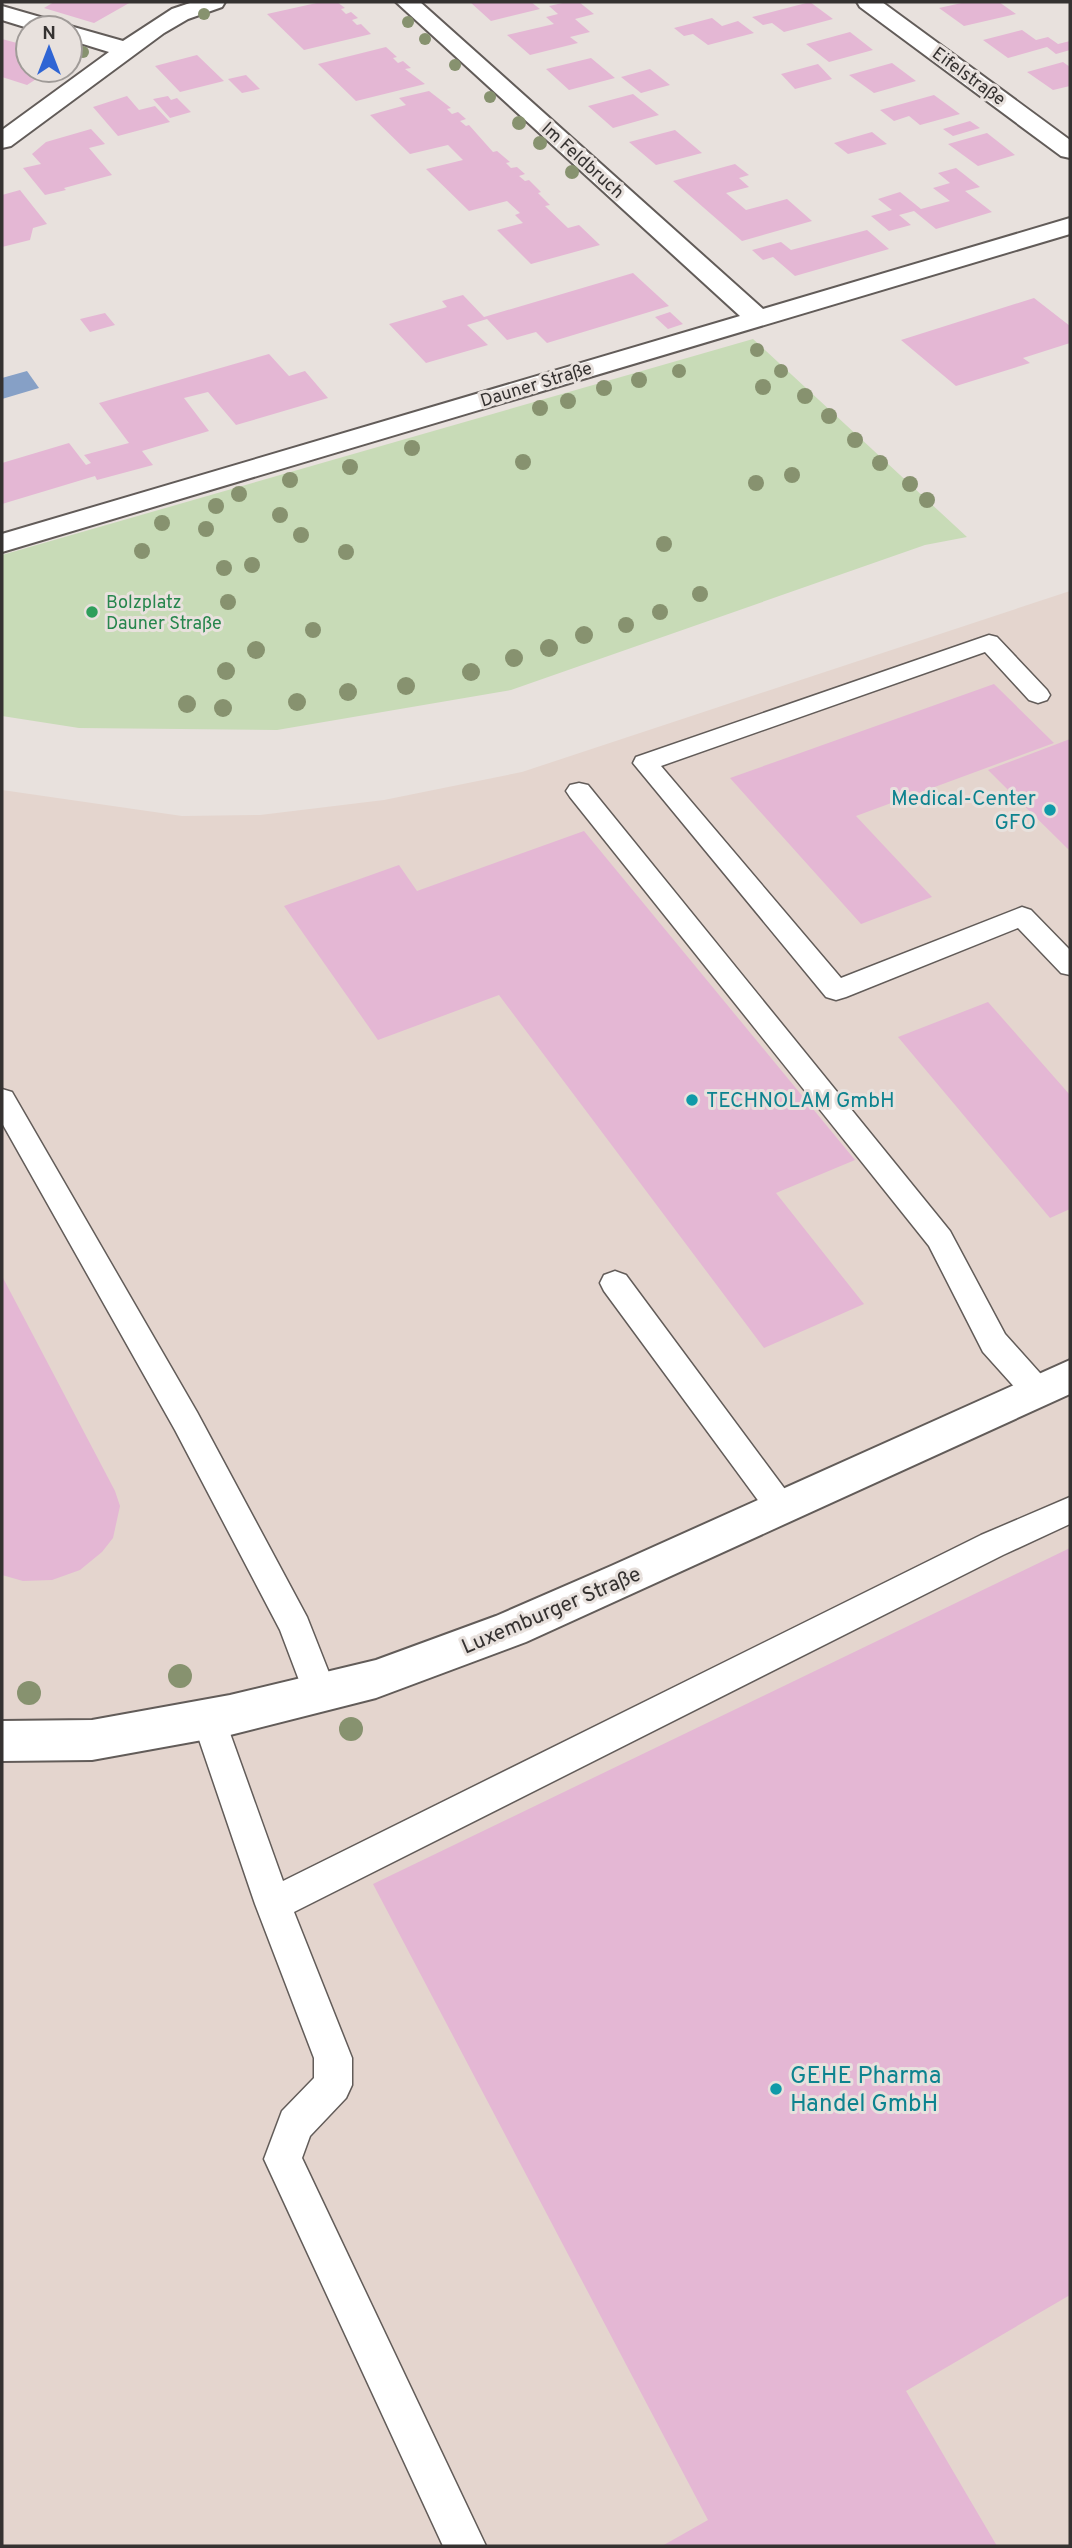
<svg xmlns="http://www.w3.org/2000/svg" width="1072" height="2548" font-family="Overpass,sans-serif">
  <rect width="100%" height="100%" fill="#e8e1dd"/>
  <path fill="#e4d5ce" d="M 1070,591 L 1070,2546 L 2,2546 L 2,790 L 182,816 L 260,815 L 384,800 L 522,772 Z"/>
  <path fill="#c8dbb7" d="M 753,339 L 967,537 L 925,545 L 511,690 L 277,730 L 79,728 L 2,716 L 2,555 Z"/>
  <path fill="#86a0c6" d="M 27,371 L 39,388 L 2,399 L 2,378 Z"/>
  <path fill="#e4b7d4" d="M 54,2 L 131,2 L 94,23 L 44,8 Z
    M 321,2 L 337,2 L 345,8 L 341,9 L 346,14 L 351,12 L 358,18 L 352,20 L 357,25 L 361,24 L 371,34 L 304,50 L 267,14 Z
    M 470,2 L 531,2 L 540,9 L 491,21 Z
    M 567,2 L 579,2 L 594,14 L 575,19 L 590,32 L 570,37 L 578,43 L 530,55 L 507,35 L 554,24 L 546,17 L 558,14 L 549,6 Z
    M 810,2 L 833,19 L 784,32 L 772,23 L 763,25 L 752,17 Z
    M 966,2 L 999,2 L 1016,14 L 964,26 L 939,8 Z
    M 712,18 L 722,26 L 738,21 L 754,33 L 708,45 L 693,34 L 684,36 L 674,28 Z
    M 1022,30 L 1036,40 L 1048,37 L 1058,44 L 1070,41 L 1070,50 L 1056,54 L 1047,47 L 1008,58 L 983,40 Z
    M 850,32 L 873,50 L 829,62 L 806,44 Z
    M 2,39 L 28,46 L 28,70 L 50,70 L 27,85 L 2,77 Z
    M 386,47 L 397,57 L 393,58 L 398,63 L 403,61 L 411,68 L 405,69 L 425,84 L 356,101 L 318,64 Z
    M 197,55 L 224,81 L 180,92 L 155,66 Z
    M 591,58 L 615,78 L 569,90 L 546,69 Z
    M 1063,62 L 1070,67 L 1070,86 L 1053,90 L 1027,72 Z
    M 892,63 L 916,81 L 874,93 L 849,75 Z
    M 818,64 L 832,79 L 795,89 L 781,74 Z
    M 650,69 L 670,85 L 641,93 L 621,77 Z
    M 246,75 L 260,89 L 242,93 L 228,79 Z
    M 429,91 L 451,108 L 447,109 L 452,114 L 458,112 L 466,119 L 460,121 L 466,126 L 469,125 L 493,152 L 497,151 L 510,162 L 506,163 L 511,168 L 517,167 L 525,174 L 519,176 L 525,181 L 529,180 L 541,192 L 538,193 L 550,205 L 545,206 L 568,228 L 579,225 L 600,245 L 531,264 L 497,230 L 523,223 L 515,215 L 520,213 L 507,201 L 469,211 L 426,169 L 463,160 L 448,145 L 410,154 L 370,115 L 406,105 L 399,98 Z
    M 633,94 L 659,115 L 613,128 L 588,106 Z
    M 934,95 L 960,114 L 920,125 L 909,116 L 894,121 L 880,110 Z
    M 127,96 L 139,110 L 155,106 L 170,122 L 118,136 L 93,107 Z
    M 168,96 L 171,100 L 177,98 L 191,112 L 170,118 L 153,99 Z
    M 970,121 L 980,128 L 953,136 L 943,129 Z
    M 91,129 L 105,144 L 89,148 L 112,175 L 64,188 L 66,190 L 45,195 L 23,168 L 41,164 L 32,154 L 46,142 Z
    M 675,130 L 702,153 L 656,165 L 629,142 Z
    M 872,132 L 887,144 L 848,154 L 834,143 Z
    M 987,133 L 1015,155 L 978,166 L 948,144 Z
    M 735,164 L 749,175 L 739,178 L 749,187 L 726,193 L 746,210 L 787,199 L 812,221 L 742,241 L 673,181 Z
    M 956,168 L 980,187 L 965,191 L 992,212 L 936,229 L 914,211 L 899,215 L 911,225 L 889,231 L 871,216 L 892,210 L 878,199 L 900,192 L 921,209 L 950,201 L 933,188 L 950,183 L 938,173 Z
    M 20,190 L 47,224 L 33,228 L 30,240 L 2,247 L 2,195 Z
    M 867,230 L 889,249 L 795,276 L 773,257 L 763,260 L 752,250 L 781,242 L 791,250 Z
    M 633,273 L 669,306 L 547,343 L 536,332 L 507,340 L 487,319 L 467,325 L 488,345 L 426,363 L 389,324 L 447,307 L 442,301 L 463,295 L 484,317 Z
    M 1034,298 L 1070,326 L 1070,343 L 1023,358 L 1030,363 L 956,386 L 901,340 Z
    M 670,312 L 683,324 L 668,329 L 655,317 Z
    M 105,313 L 115,325 L 90,332 L 80,319 Z
    M 269,354 L 289,376 L 305,371 L 328,398 L 236,425 L 208,392 L 184,398 L 209,431 L 142,451 L 153,465 L 97,480 L 95,476 L 2,504 L 2,463 L 69,443 L 86,465 L 91,463 L 84,455 L 129,443 L 99,403 Z
    M 994,684 L 1054,743 L 856,816 L 932,897 L 861,924 L 730,778 Z
    M 1070,739 L 1070,851 L 988,770 Z
    M 584,831 L 855,1160 L 776,1193 L 864,1304 L 764,1348 L 499,995 L 378,1040 L 284,906 L 399,865 L 417,891 Z
    M 988,1002 L 1070,1095 L 1070,1209 L 1050,1218 L 898,1037 Z
    M 2,1276 L 115,1491 L 120,1506 L 113,1538 L 102,1552 L 80,1570 L 52,1580 L 23,1581 L 2,1575 Z
    M 1070,1548 L 1070,2295 L 906,2391 L 997,2546 L 662,2546 L 708,2520 L 373,1884 Z"/>
  <g fill="none" stroke-linecap="round" stroke-linejoin="round">
    <defs>
      <path id="service" d="M 989,635 L 997,637 L 1047,690 L 1050,695 L 1047,700 L 1038,703 L 1029,700 L 985,652 L 661,766 L 841,978 L 1022,907 L 1031,910 L 1070,950 L 1070,975 L 1061,973 L 1018,928 L 846,997 L 836,1000 L 826,997 L 633,763 L 636,757 Z
        M 579,783 L 588,785 L 950,1231 L 1005,1334 L 1048,1382 L 1052,1391 L 1048,1400 L 1037,1403 L 1026,1400 L 983,1352 L 929,1246 L 570,797 L 566,791 L 570,785 Z
        M 2,1089 L 12,1092 L 197,1412 L 307,1617 L 337,1693 L 332,1704 L 320,1708 L 308,1704 L 280,1630 L 175,1430 L 2,1123 Z
        M 615,1271 L 626,1275 L 793,1500 L 798,1509 L 793,1518 L 782,1522 L 771,1518 L 604,1291 L 600,1283 L 604,1275 Z
        M 1070,1497 L 1070,1524 L 1003,1555 L 294,1912 L 352,2058 L 352,2085 L 346,2098 L 310,2136 L 302,2158 L 486,2546 L 443,2546 L 264,2159 L 282,2111 L 314,2078 L 314,2058 L 255,1904 L 192,1719 L 197,1708 L 209,1704 L 221,1708 L 283,1881 L 981,1535 Z"/>
      <path id="minor" d="M 193,2 L 225,2 L 222,7 L 188,19 L 164,33 L 11,146 L 2,148 L 2,130 L 109,52 L 70,40 L 70,28 L 28,28 L 2,20 L 2,6 L 61,23 L 64,28 L 70,26 L 123,41 L 172,9 Z
        M 396,2 L 420,2 L 763,309 L 1070,218 L 1070,234 L 2,552 L 2,534 L 740,316 Z
        M 857,2 L 882,2 L 1070,140 L 1070,158 L 1061,156 L 860,7 Z"/>
      <path id="secondary" d="M 1070,1360 L 1070,1394 L 526,1642 L 376,1698 L 230,1735 L 92,1760 L 2,1761 L 2,1721 L 92,1720 L 230,1695 L 376,1660 L 496,1616 L 611,1566 Z"/>
    </defs>
    <use href="#service" stroke="#625c59" stroke-width="3"/>
    <use href="#minor" stroke="#625c59" stroke-width="4"/>
    <use href="#secondary" stroke="#625c59" stroke-width="4"/>
    <use href="#service" fill="#fff" fill-rule="evenodd"/>
    <use href="#minor" fill="#fff" fill-rule="evenodd"/>
    <use href="#secondary" fill="#fff" fill-rule="evenodd"/>
  </g>
  <g fill="#87926f">
    <circle cx="204" cy="14" r="6"/>
    <circle cx="408" cy="22" r="6"/>
    <circle cx="425" cy="39" r="6"/>
    <circle cx="83" cy="52" r="6"/>
    <circle cx="455" cy="65" r="6"/>
    <circle cx="490" cy="97" r="6"/>
    <circle cx="519" cy="123" r="7"/>
    <circle cx="540" cy="143" r="7"/>
    <circle cx="572" cy="172" r="7"/>
    <circle cx="757" cy="350" r="7"/>
    <circle cx="679" cy="371" r="7"/>
    <circle cx="781" cy="371" r="7"/>
    <circle cx="639" cy="380" r="8"/>
    <circle cx="763" cy="387" r="8"/>
    <circle cx="604" cy="388" r="8"/>
    <circle cx="805" cy="396" r="8"/>
    <circle cx="568" cy="401" r="8"/>
    <circle cx="540" cy="408" r="8"/>
    <circle cx="829" cy="416" r="8"/>
    <circle cx="855" cy="440" r="8"/>
    <circle cx="412" cy="448" r="8"/>
    <circle cx="523" cy="462" r="8"/>
    <circle cx="880" cy="463" r="8"/>
    <circle cx="350" cy="467" r="8"/>
    <circle cx="792" cy="475" r="8"/>
    <circle cx="290" cy="480" r="8"/>
    <circle cx="756" cy="483" r="8"/>
    <circle cx="910" cy="484" r="8"/>
    <circle cx="239" cy="494" r="8"/>
    <circle cx="927" cy="500" r="8"/>
    <circle cx="216" cy="506" r="8"/>
    <circle cx="280" cy="515" r="8"/>
    <circle cx="162" cy="523" r="8"/>
    <circle cx="206" cy="529" r="8"/>
    <circle cx="301" cy="535" r="8"/>
    <circle cx="664" cy="544" r="8"/>
    <circle cx="142" cy="551" r="8"/>
    <circle cx="346" cy="552" r="8"/>
    <circle cx="252" cy="565" r="8"/>
    <circle cx="224" cy="568" r="8"/>
    <circle cx="700" cy="594" r="8"/>
    <circle cx="228" cy="602" r="8"/>
    <circle cx="660" cy="612" r="8"/>
    <circle cx="626" cy="625" r="8"/>
    <circle cx="313" cy="630" r="8"/>
    <circle cx="584" cy="635" r="9"/>
    <circle cx="549" cy="648" r="9"/>
    <circle cx="256" cy="650" r="9"/>
    <circle cx="514" cy="658" r="9"/>
    <circle cx="226" cy="671" r="9"/>
    <circle cx="471" cy="672" r="9"/>
    <circle cx="406" cy="686" r="9"/>
    <circle cx="348" cy="692" r="9"/>
    <circle cx="297" cy="702" r="9"/>
    <circle cx="187" cy="704" r="9"/>
    <circle cx="223" cy="708" r="9"/>
    <circle cx="180" cy="1676" r="12"/>
    <circle cx="29" cy="1693" r="12"/>
    <circle cx="351" cy="1729" r="12"/>
  </g>
  <circle fill="#2e9e5b" stroke="#e8e1dd" stroke-width="2.5" cx="92" cy="612" r="7"/>
  <g fill="#0f9aa8" stroke="#e8e1dd" stroke-width="2.5">
    <circle cx="1050" cy="810" r="7"/>
    <circle cx="692" cy="1100" r="7"/>
    <circle cx="776" cy="2089" r="7"/>
  </g>
  <g text-anchor="middle" stroke-width="6" stroke-linejoin="round" paint-order="stroke">
    <g font-size="18" fill="#353231" stroke="#e8e1dd">
      <text transform="translate(969 76) rotate(36)" y="6">Eifelstraße</text>
      <text transform="translate(583 160) rotate(42)" y="6">Im Feldbruch</text>
      <text transform="translate(536 384) rotate(-17)" y="6">Dauner Straße</text>
    </g>
    <g font-size="18" fill="#27864d" stroke="#e8e1dd" text-anchor="start">
      <text x="106" y="608">Bolzplatz<tspan x="106" dy="21">Dauner Straße</tspan></text>
    </g>
    <g font-size="21" fill="#0d838f" stroke="#e8e1dd" text-anchor="end">
      <text x="1036" y="805">Medical-Center<tspan x="1036" dy="24">GFO</tspan></text>
      <text x="706" y="1107" text-anchor="start">TECHNOLAM GmbH</text>
    </g>
    <g font-size="21" fill="#353231" stroke="#e8e1dd">
      <text transform="translate(551 1610) rotate(-23)" y="7">Luxemburger Straße</text>
    </g>
    <g font-size="24" fill="#0d838f" stroke="#e8e1dd" text-anchor="start">
      <text x="790" y="2083">GEHE Pharma<tspan x="790" dy="28">Handel GmbH</tspan></text>
    </g>
  </g>
  <rect width="1072" height="2548" fill="none" stroke="#353231" stroke-width="7"/>
  <g transform="translate(49 49)"><circle r="33" fill="#e8e1dd" stroke="#a09b98" stroke-width="2"/>
  <path d="M0-5L12 26L0 18L-12 26Z" fill="#2f65d4"/>
  <text y="-10" font-size="19" font-weight="bold" text-anchor="middle" fill="#353231">N</text>
  </g>
</svg>
